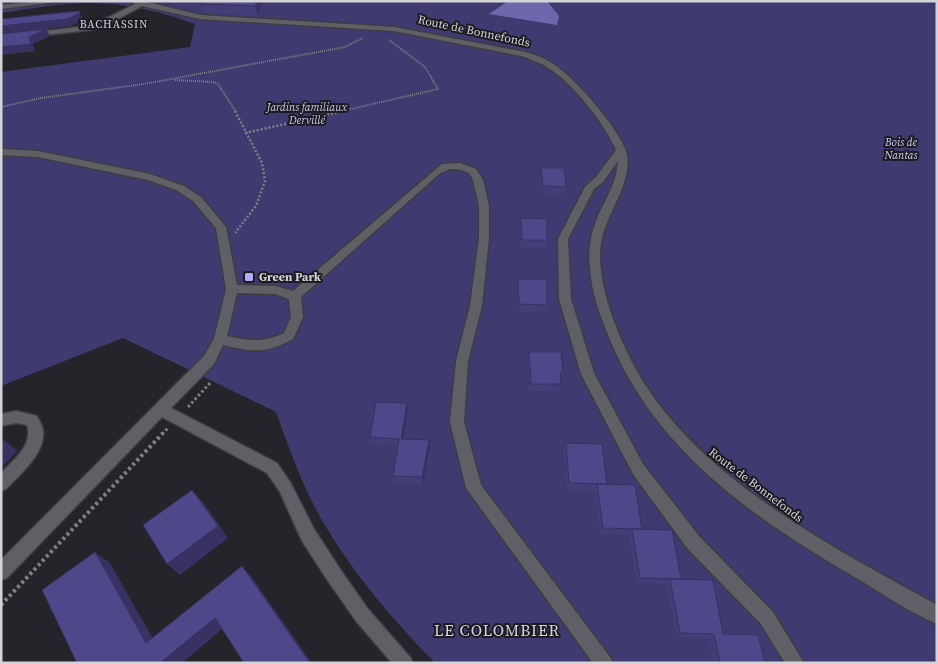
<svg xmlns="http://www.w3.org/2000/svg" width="938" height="664" font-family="'Source Serif 4',serif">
  <rect width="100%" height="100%" fill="#24242a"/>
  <path fill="#3f3a6f" d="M 1,1 L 937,1 L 937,663 L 435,663 C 394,621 356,577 326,527 C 304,491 290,451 276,412 L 123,338 L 1,386 L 1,72 L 190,47 L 195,24 C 162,12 126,3 90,3 C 60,3 30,9 1,13 Z"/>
  <path fill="#6d68ae" d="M 508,1 L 547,1 L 559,16 L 557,25 L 489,14 Z"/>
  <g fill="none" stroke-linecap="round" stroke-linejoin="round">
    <defs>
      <path id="minor" d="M 37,1 L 63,1 L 1,9 L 1,5 Z
        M 129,1 L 143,1 L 200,15 L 394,27 L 525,52 C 536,55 547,59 556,66 C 577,80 618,128 626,151 C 628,157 628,164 627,170 C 622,202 600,221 600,257 C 601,294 617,333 634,366 C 694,477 831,546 937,605 L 937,624 C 909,612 883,594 858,579 C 756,520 658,453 611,342 C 601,318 592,295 590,269 C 588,253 590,236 596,221 C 604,201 617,184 618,161 L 604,181 L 594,189 L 568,239 L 571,299 L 594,373 L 643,464 L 699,536 L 773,612 L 804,663 L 785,663 L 761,624 L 687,548 L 633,474 L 581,374 L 559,299 L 558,239 L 585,187 L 596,177 L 616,150 C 605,124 574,85 550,69 C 541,63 531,59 521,56 L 394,31 L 200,19 L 142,6 L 105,26 L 89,30 L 1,40 L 1,36 L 88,26 L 99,22 L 135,4 Z
        M 1,149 L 38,151 L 150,174 L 184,186 L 201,197 L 226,227 L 237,285 L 275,286 L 293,291 L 442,164 L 460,163 L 476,169 L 483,180 L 489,206 L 489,238 L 482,306 L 468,361 L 464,422 L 481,485 L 610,657 L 613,663 L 593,663 L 466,488 L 450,422 L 456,361 L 470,306 L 479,238 L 479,206 L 473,180 L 469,173 C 457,168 449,167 438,175 L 301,297 L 303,317 L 293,339 C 265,354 254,352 223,345 L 214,364 L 171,408 L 277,463 L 290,482 L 314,529 L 340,569 L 368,609 L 410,657 L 413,663 L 392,663 L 356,621 L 328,581 L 302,541 L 280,492 L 267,473 L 162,417 L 7,578 L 1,580 L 1,560 L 204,356 L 214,339 L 226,289 L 216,228 L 193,201 L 176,190 L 148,180 L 38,157 L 1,155 ZM 237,293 L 275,294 L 289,299 L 291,317 L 284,333 C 263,343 250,341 227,336 Z
        M 16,411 L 37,416 C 39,420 42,425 43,430 C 46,453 20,474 6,489 L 1,491 L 1,473 C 13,461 34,444 27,425 L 16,423 L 1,426 L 1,414 Z"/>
    </defs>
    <use href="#minor" stroke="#3e3e42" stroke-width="3"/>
    <path stroke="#7f7f84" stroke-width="2" stroke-dasharray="1 1" stroke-linecap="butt" d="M 175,80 L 213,82 L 218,84 L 236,112
      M 1,107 L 41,98 L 144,84 L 345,47 L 363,38
      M 338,112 L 438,89 L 425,67 L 389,40"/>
    <path stroke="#7f7f84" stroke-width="2.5" stroke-dasharray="2 2" stroke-linecap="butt" d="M 235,111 L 262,163 L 265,181 L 256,206 L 235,233
      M 245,133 L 343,111"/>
    <path stroke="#7f7f84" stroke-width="3" stroke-dasharray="2.5 2.5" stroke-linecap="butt" d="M 188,407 L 211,382
      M 162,434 L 168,428"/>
    <path stroke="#7f7f84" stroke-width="4" stroke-dasharray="3 3" stroke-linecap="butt" d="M 1,605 L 163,433"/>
    <use href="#minor" fill="#5f5f66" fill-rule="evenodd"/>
  </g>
  <path fill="#433e77" d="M 263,1 L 258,16 L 205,13 L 202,4 Z
    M 541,168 L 566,187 L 564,195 L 542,194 L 540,176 Z
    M 521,218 L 547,240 L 546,248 L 521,248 L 520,227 Z
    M 518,279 L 547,305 L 546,313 L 519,312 L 518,287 Z
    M 529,352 L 563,372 L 561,380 L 561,384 L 560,392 L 530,391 L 528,360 Z
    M 407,403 L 408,411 L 403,439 L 429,440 L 430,447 L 423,484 L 394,483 L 393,476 L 397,446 L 371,444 L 370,437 Z
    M 566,443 L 607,484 L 723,634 L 765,663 L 713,663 L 708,638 L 676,637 L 666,584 L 636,583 L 629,535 L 600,534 L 595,490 L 567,490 L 564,450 Z"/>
  <path fill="#373261" d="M 257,1 L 263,1 L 258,16 L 255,6 Z
    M 79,11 L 83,20 L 71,26 L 1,34 L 1,26 Z
    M 46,29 L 50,36 L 33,44 L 35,51 L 1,55 L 1,47 Z
    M 407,403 L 408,411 L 402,446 L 401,439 Z
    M 4,440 L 17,451 L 1,468 L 1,443 Z
    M 429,440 L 430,447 L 423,484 L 422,477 Z
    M 192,490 L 203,502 L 228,538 L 180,575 L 167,564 Z
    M 95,552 L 110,563 L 160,651 L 146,643 Z
    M 242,566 L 251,576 L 312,663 L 310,663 Z
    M 215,618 L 226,626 L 182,663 L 160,663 Z"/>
  <path fill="#4e488a" stroke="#373261" d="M 203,1 L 257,1 L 255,6 L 202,4 Z
    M 79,11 L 80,13 L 67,19 L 1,26 L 1,19 Z
    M 46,29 L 29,37 L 31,44 L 1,47 L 1,34 Z
    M 541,168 L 564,168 L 566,187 L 543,186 Z
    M 521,218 L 547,219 L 547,240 L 522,240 Z
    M 518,279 L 547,279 L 547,305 L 519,304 Z
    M 529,352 L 561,352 L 563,372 L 560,372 L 561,384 L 531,384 Z
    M 376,402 L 407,403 L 401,439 L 429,440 L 422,477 L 393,476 L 399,439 L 370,437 Z
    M 566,443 L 602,444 L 607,484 L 569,483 Z
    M 597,484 L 635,485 L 642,529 L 603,528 Z
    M 192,490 L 218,526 L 167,564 L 143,525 Z
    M 632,529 L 672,530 L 681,579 L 640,578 Z
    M 95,552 L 146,643 L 242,566 L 310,663 L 244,663 L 215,618 L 160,663 L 77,663 L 42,590 Z
    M 670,579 L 713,580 L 723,634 L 758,635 L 765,663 L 720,663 L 714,634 L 680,633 Z"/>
  <rect fill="#b0aefa" stroke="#1b1b21" stroke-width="2" x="244" y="272" width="10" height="10" rx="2.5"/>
  <g text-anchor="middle" stroke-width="4" stroke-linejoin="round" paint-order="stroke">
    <g font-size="11" letter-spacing="1" fill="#d3d4dc" stroke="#1b1b21">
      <text x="114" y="28">BACHASSIN</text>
    </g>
    <g font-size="11" font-style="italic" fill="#cbcbf2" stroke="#1b1b21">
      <text x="307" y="111">Jardins familiaux<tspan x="307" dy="13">Dervillé</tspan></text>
      <text x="901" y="146">Bois de<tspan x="901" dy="13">Nantas</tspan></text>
    </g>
    <g font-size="12" fill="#d4d4d8" stroke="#1b1b21">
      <text transform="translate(474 31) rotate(12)" y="4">Route de Bonnefonds</text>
      <text transform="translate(756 485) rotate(37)" y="4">Route de Bonnefonds</text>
    </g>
    <g font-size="12" font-weight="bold" fill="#d4d4d8" stroke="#1b1b21" text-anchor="start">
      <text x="259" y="281">Green Park</text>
    </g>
    <g font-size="16" letter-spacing="1" fill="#d3d4dc" stroke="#1b1b21">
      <text x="497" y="636">LE COLOMBIER</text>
    </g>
  </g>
  <rect width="938" height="664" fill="none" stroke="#d4d4d8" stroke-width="5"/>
</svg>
